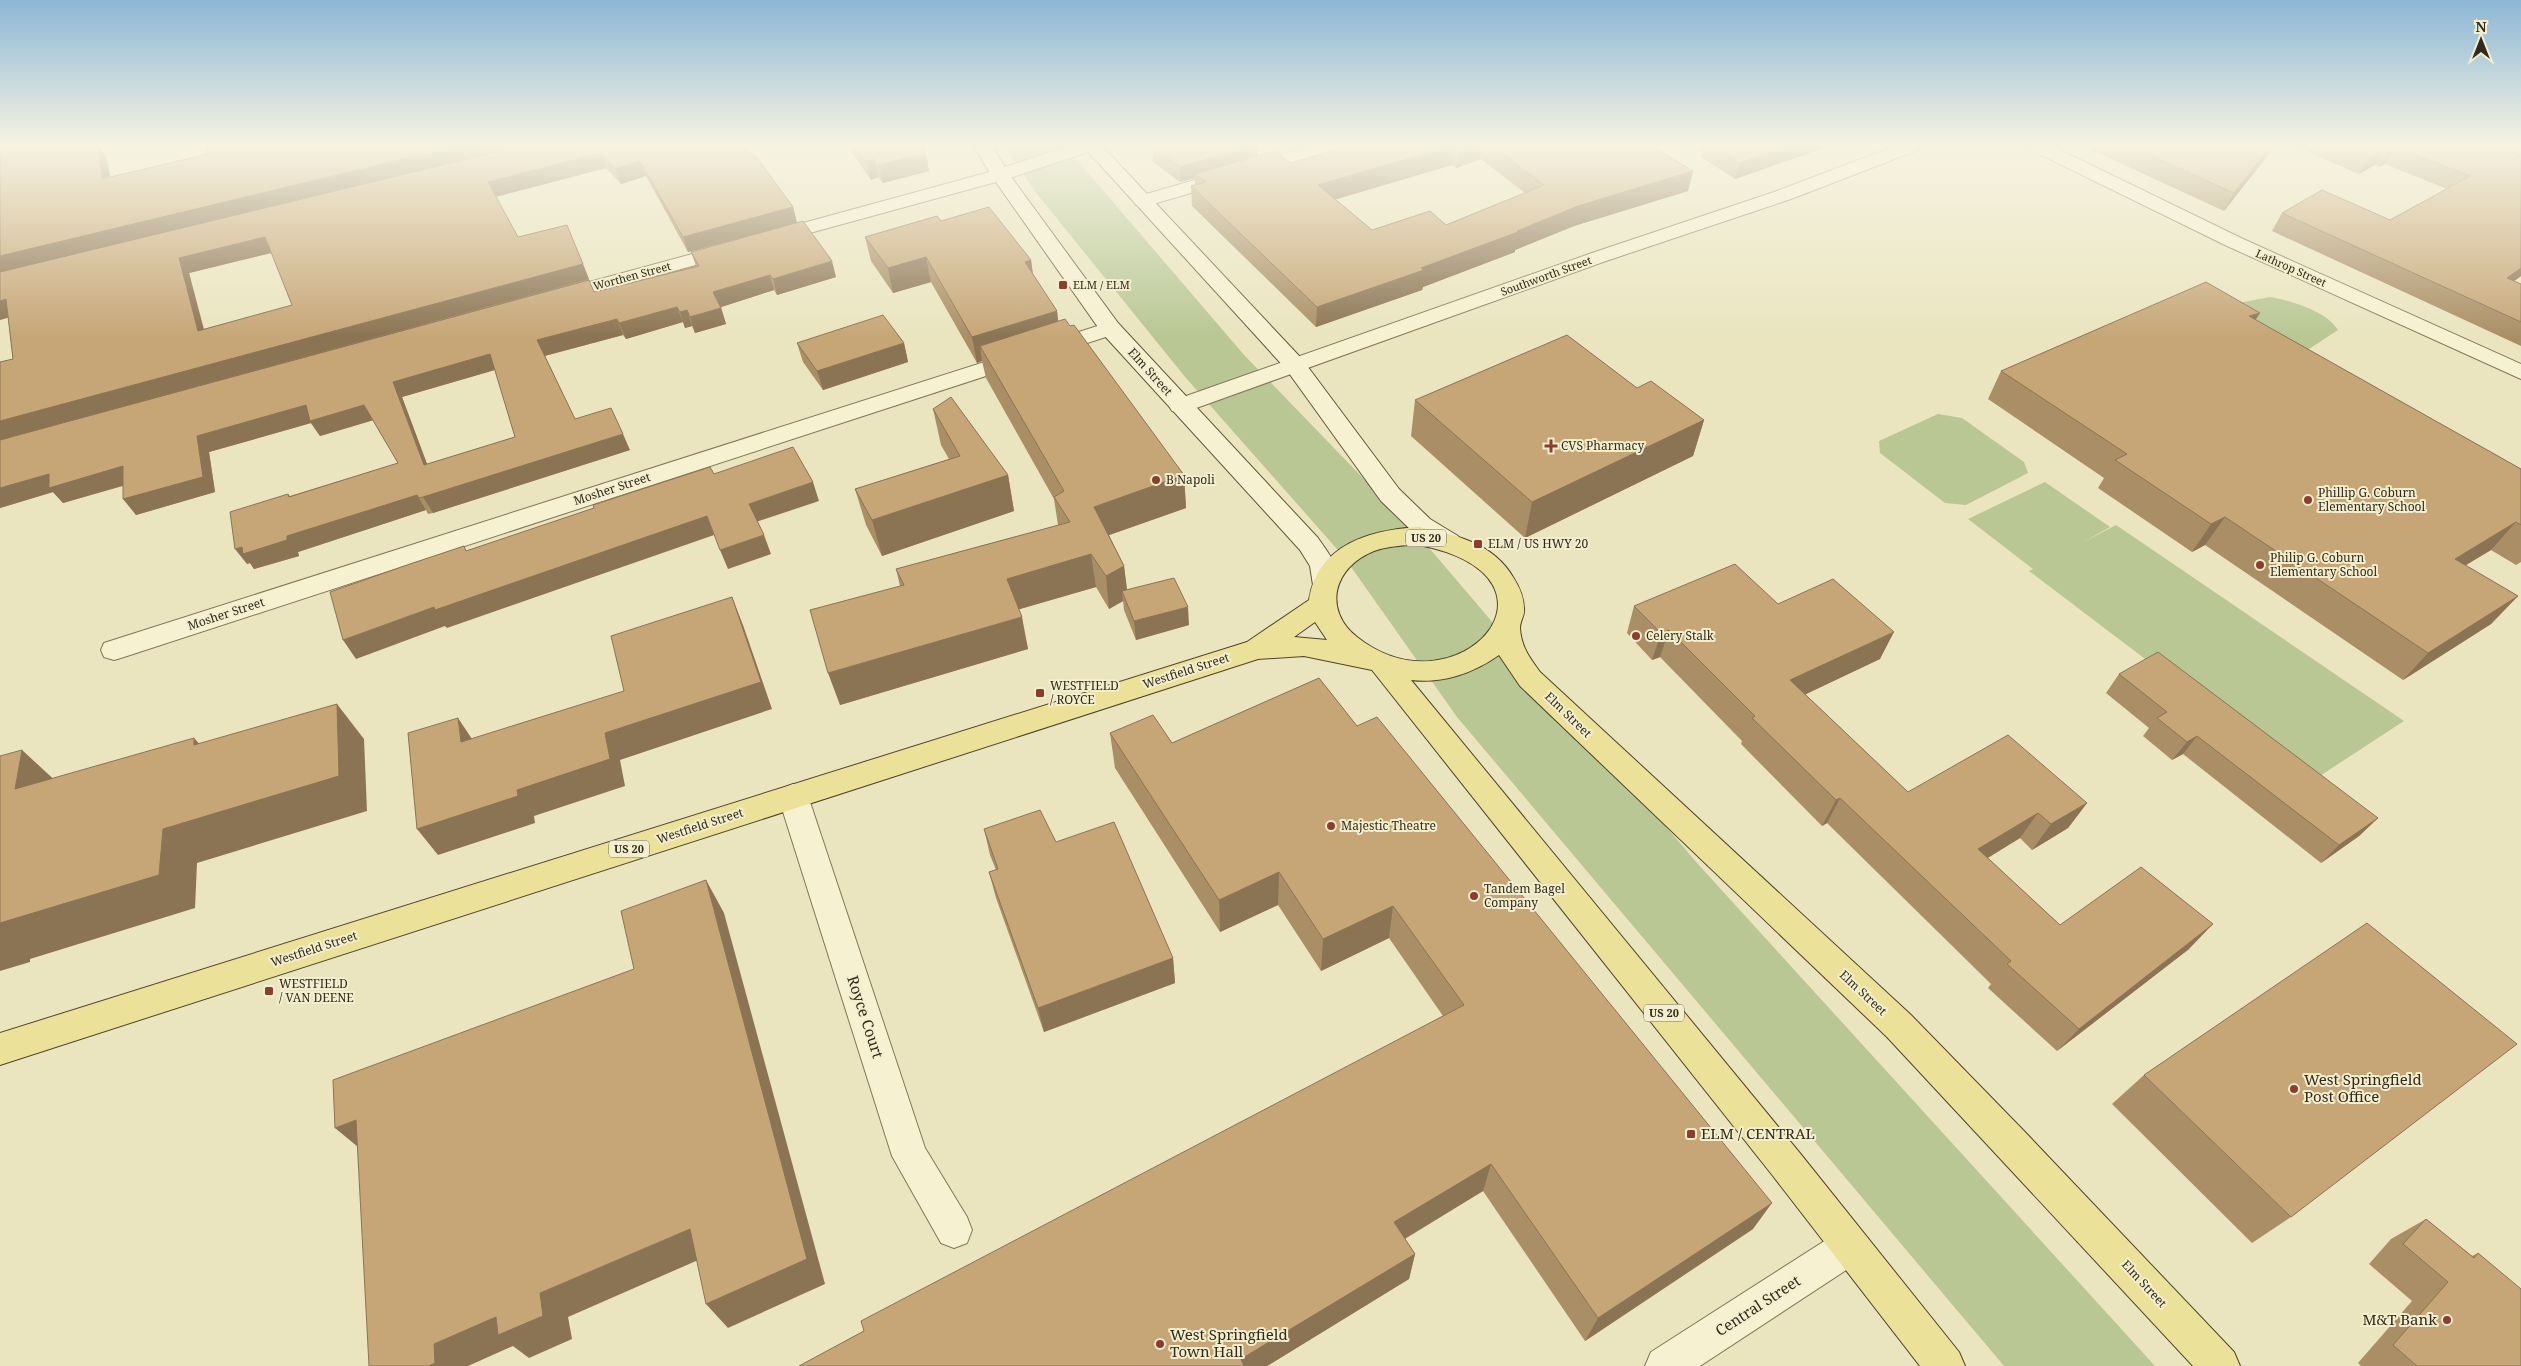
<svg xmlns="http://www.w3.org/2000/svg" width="2521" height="1366" font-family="'Noto Serif',serif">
  <rect width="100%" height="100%" fill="#eae5bf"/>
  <path fill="#b8c794" d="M 1004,146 L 1065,146 L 1245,356 L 1419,536 L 1697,863 L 2155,1366 L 2004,1366 L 1457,717 L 1344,557 L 1186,378 L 1037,194 Z
    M 2270,297 C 2292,301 2326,311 2338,330 L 2306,351 L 2228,305 Z
    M 1938,414 L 1962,418 L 2024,462 L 2028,473 L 1966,505 L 1945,503 L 1880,453 L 1879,441 Z
    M 2045,482 L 2110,527 L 2082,543 L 2116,525 L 2404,721 L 2309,783 L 2029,571 L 2033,569 L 1968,519 Z"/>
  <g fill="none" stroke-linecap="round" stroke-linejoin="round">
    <defs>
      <path id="street" d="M 1069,146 L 1097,146 L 1094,150 L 1007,179 L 777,242 L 763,242 L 760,238 L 763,234 L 993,171 Z
        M 1312,146 L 1341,146 L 1338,150 L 1150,205 L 1136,205 L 1133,201 L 1136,197 Z
        M 1895,146 L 1921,146 L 1918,150 L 1791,199 L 1606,261 L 1188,411 L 1180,413 L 1172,411 L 1169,406 L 1172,401 L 1592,253 L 1777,191 Z
        M 2028,146 L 2052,146 L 2241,238 L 2521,364 L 2521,379 L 2227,246 L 2031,150 Z
        M 729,244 L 736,246 L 739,250 L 736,254 L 556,303 L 549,301 L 546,297 L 549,293 Z
        M 1110,322 L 1118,323 L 1121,328 L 1118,333 L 124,657 L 114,660 L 104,657 L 101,650 L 104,643 Z
        M 793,784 L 803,788 L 808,796 L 925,1148 L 967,1217 L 972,1230 L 967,1243 L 954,1248 L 941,1243 L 892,1156 L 778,796 L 783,788 Z
        M 1850,1227 L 1863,1233 L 1869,1246 L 1863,1259 L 1700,1366 L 1645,1366 L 1651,1352 L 1837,1233 Z"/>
      <path id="secondary" d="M 974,146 L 992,146 L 1009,174 L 1118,323 L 1318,538 C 1328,553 1346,573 1335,591 L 1326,594 L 1317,591 L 1313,585 L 1310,566 L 1300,550 L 1102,333 L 991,175 Z
        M 1083,146 L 1102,146 L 1302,359 L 1399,489 L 1430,519 L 1458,536 L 1462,542 L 1458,548 L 1449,551 L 1440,548 L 1412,531 L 1381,501 L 1286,369 Z"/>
      <path id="primary" d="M 1419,527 C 1456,535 1493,543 1513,577 C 1520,588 1524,597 1524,609 C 1525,615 1520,621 1520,628 C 1521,646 1529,657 1540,672 L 1911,1015 L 2024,1131 L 2234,1352 L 2240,1366 L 2193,1366 L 1887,1037 L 1520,686 L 1499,655 C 1474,673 1442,684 1411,680 L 1799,1152 L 1959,1352 L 1965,1366 L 1920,1366 L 1773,1176 L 1372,670 L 1304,656 L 1258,659 L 0,1065 L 0,1033 L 1247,642 L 1309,600 C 1318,544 1370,530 1419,527 ZM 1419,545 C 1582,577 1458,717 1357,637 C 1322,609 1334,567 1374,551 C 1388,546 1404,545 1419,545 ZM 1315,622 L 1327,640 L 1294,637 Z"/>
    </defs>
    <use href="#street" stroke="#817659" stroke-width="2"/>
    <use href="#secondary" stroke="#63563c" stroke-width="2"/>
    <use href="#primary" stroke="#4f432d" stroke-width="2"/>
    <use href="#street" fill="#f6f1d1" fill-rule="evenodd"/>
    <use href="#secondary" fill="#f6f1d1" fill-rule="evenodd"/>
    <use href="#primary" fill="#ece198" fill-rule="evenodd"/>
  </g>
  <path fill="#aa8f66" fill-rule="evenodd" d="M 0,146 L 99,146 L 107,159 L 110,177 L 208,154 L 206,146 L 751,156 L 793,207 L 797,223 L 688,252 L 646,176 L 621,184 L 606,168 L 496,197 L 518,237 L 567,225 L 594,292 L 696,266 L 691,252 L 836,277 L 777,295 L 774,290 L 721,307 L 726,324 L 695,333 L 692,326 L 685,328 L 683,322 L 626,339 L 623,335 L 545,356 L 575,419 L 630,450 L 433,513 L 428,514 L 426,510 L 298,552 L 299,556 L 254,569 L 250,563 L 247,564 L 288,494 L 290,496 L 398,463 L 373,420 L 320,436 L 311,423 L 209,452 L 215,492 L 136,515 L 123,486 L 63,503 L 53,492 L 0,508 L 0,362 L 13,359 L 8,318 ZM 272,253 L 292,305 L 204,329 L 189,273 ZM 495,370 L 515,437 L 427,464 L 402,397 Z
    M 850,146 L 856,146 L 928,162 L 927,162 L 929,171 L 883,183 L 878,177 L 871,180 L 851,151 Z
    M 1257,146 L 1257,156 L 1291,163 L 1345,147 L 1344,146 L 1652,146 L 1693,171 L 1688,191 L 1574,226 L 1515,250 L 1515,252 L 1423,287 L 1422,290 L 1316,327 L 1192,206 L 1191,186 L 1195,185 L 1195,178 L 1180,182 L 1153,162 L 1152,147 ZM 1481,159 L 1525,193 L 1446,225 L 1372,230 L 1335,199 L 1452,165 L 1456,168 Z
    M 1704,146 L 1830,146 L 1735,179 L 1701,157 Z
    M 2083,146 L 2275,146 L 2224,211 Z
    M 2295,146 L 2521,146 L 2521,276 L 2514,281 L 2521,284 L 2521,346 L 2272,231 L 2282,213 L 2390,220 L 2447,189 L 2385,164 L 2379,167 L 2375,165 L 2359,174 Z
    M 941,221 L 1031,260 L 1033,274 L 1057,311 L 1058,321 L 1070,326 L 1184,475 L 1186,508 L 1109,535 L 1124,566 L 1127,590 L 1189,625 L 1136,640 L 1124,610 L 1123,601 L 1109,609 L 1096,587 L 1019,609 L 1028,649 L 840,705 L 900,586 L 896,569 L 1058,525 L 1054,499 L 986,378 L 982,361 L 977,363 L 931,282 L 893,293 L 871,261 L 865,237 Z
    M 2255,320 L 2521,469 L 2521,562 L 2516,565 L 2491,550 L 2465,565 L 2518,596 L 2491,624 L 2403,680 L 2205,545 L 2192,552 L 2098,488 L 2104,478 L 1988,399 L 2001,371 Z
    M 797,343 L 904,343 L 908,362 L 823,390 L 803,362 Z
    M 1637,388 L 1704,420 L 1693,456 L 1525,538 L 1411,436 L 1415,400 Z
    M 933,409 L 1008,475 L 1014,511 L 882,556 L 866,525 L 855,489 L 949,459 L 941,445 Z
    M 1778,604 L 1880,659 L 1805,694 L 1908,792 L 2087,803 L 2068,828 L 2032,850 L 2020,838 L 1988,858 L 2060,925 L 2189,949 L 2057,1051 L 1988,988 L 1991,984 L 1827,823 L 1822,826 L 1741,744 L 1742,741 L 1660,657 L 1652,660 L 1627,633 L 1634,606 Z
    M 2119,674 L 2378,818 L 2359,836 L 2321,863 L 2183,754 L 2172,760 L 2143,736 L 2149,728 L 2106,693 Z
    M 1319,678 L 1753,1229 L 1585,1341 L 1483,1191 L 1405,1239 L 1415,1254 L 1409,1279 L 1267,1366 L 799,1366 L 1443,1016 L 1389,938 L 1321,971 L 1278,905 L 1220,932 L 1115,768 L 1110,733 L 1172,743 Z
    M 984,829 L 1056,842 L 1173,958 L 1175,983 L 1044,1032 L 996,898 L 989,872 L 996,870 L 990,855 Z
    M 2144,1075 L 2291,1217 L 2252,1243 L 2112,1104 Z
    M 2426,1219 L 2472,1256 L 2478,1253 L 2521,1366 L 2361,1366 L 2358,1363 L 2412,1301 L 2369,1264 L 2391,1239 Z"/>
  <path fill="#8b7453" d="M 92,146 L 99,146 L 107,159 L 113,194 L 102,179 Z
    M 458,146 L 526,146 L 0,274 L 0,256 Z
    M 919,146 L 925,146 L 928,162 L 927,162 L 929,171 L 883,183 L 879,165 Z
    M 1251,146 L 1257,146 L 1257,160 L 1195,174 L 1195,178 L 1180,182 L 1180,167 Z
    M 1451,146 L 1454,146 L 1452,165 L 1317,205 L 1318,185 Z
    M 1466,146 L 1483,146 L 1481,159 L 1456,168 L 1459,149 Z
    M 1789,146 L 1830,146 L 1735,179 L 1739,163 Z
    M 2271,146 L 2275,146 L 2224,211 L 2234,193 Z
    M 2396,147 L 2385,164 L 2379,167 L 2390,150 Z
    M 2386,148 L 2375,165 L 2359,174 L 2370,157 Z
    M 601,153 L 606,168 L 494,197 L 488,182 Z
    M 874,159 L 878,177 L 871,180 L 867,162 Z
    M 640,161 L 646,176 L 621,184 L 616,169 Z
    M 1693,171 L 1688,191 L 1574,226 L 1515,250 L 1515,252 L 1423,287 L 1422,290 L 1316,327 L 1317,307 L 1421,268 L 1517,231 L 1578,206 Z
    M 793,207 L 797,223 L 688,252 L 683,237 Z
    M 265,237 L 274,252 L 189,273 L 208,347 L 198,331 L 179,258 Z
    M 926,257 L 931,282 L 893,293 L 888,268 Z
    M 1031,260 L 1034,285 L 1025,262 Z
    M 832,261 L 836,277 L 777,295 L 773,279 Z
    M 583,264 L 589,279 L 0,440 L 0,421 Z
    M 2521,268 L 2521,276 L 2494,296 L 2507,278 Z
    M 770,275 L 774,290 L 718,308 L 713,292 Z
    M 6,299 L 18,315 L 0,320 L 0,301 Z
    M 677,307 L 683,322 L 626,339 L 619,323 Z
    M 721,308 L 726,324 L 695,333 L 690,317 Z
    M 687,310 L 692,326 L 685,328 L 680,312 Z
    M 1057,311 L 1060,336 L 980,346 L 982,361 L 977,363 L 972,337 Z
    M 2260,313 L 2242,341 L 2249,316 Z
    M 617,319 L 623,335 L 544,356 L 537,340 Z
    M 904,343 L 908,362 L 823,390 L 817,371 Z
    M 490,354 L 498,369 L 402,397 L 433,480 L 424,465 L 393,382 Z
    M 306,405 L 364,405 L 374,420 L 320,436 L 311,423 L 209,452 L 215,492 L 136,515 L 123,499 L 197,436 Z
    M 1704,420 L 1693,456 L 1525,538 L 1532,502 Z
    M 623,434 L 630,450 L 433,513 L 423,497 Z
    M 123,466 L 135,482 L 63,503 L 53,492 L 0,508 L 0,488 L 49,474 Z
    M 1008,475 L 1014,511 L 882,556 L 872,520 Z
    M 1184,475 L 1186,508 L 1098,539 L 1094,507 Z
    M 813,482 L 819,501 L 756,522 L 749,504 Z
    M 417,495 L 426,510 L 298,552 L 299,556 L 254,569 L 250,563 L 247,564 L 235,549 L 287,536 Z
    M 707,516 L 714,535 L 447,628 L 445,626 L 356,659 L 343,640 L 434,607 Z
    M 2225,517 L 2205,545 L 2192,552 L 2211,524 Z
    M 2516,522 L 2491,550 L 2430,587 L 2455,559 Z
    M 764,535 L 771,554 L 728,569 L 720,550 Z
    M 1091,554 L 1096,587 L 1013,611 L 1007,579 Z
    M 1124,566 L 1128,598 L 1122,591 L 1123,601 L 1109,609 L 1106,576 Z
    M 2518,596 L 2491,624 L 2403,680 L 2428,653 Z
    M 732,597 L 743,625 L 772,709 L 620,760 L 625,786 L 534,816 L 535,823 L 438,855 L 417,829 L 605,733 Z
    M 1188,607 L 1189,625 L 1136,640 L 1134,621 Z
    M 1022,617 L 1028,649 L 840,705 L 828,673 Z
    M 1669,630 L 1660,657 L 1652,660 L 1661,633 Z
    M 1894,632 L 1880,659 L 1779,707 L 1790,680 Z
    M 337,704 L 364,739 L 367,811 L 197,863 L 195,908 L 30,959 L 30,962 L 0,971 L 0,923 L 163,829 Z
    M 458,718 L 476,745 L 461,742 Z
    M 2197,736 L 2183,754 L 2172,760 L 2187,742 Z
    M 194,738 L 226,773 L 194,745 Z
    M 22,750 L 60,785 L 15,789 Z
    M 1840,798 L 1827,823 L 1822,826 L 1836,800 Z
    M 2087,803 L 2068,828 L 2032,850 L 2051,824 Z
    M 2038,813 L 2020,838 L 1961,874 L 1978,849 Z
    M 2378,818 L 2359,836 L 2321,863 L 2339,845 Z
    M 1279,872 L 1278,905 L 1220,932 L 1219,900 Z
    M 706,880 L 724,913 L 825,1284 L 728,1328 L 706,1304 Z
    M 1393,906 L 1389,938 L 1321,971 L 1323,939 Z
    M 2213,924 L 2189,949 L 2057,1051 L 2079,1029 Z
    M 1173,958 L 1175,983 L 1044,1032 L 1038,1008 Z
    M 356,1120 L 369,1156 L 335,1128 Z
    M 1491,1164 L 1483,1191 L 1389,1248 L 1394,1222 Z
    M 1772,1203 L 1753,1229 L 1585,1341 L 1598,1318 Z
    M 690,1229 L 712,1254 L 568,1317 L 572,1339 L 529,1358 L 513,1346 L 468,1366 L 429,1366 L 434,1344 L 540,1293 Z
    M 1415,1254 L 1409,1279 L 1267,1366 L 1241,1366 L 1241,1359 Z"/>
  <path fill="#c6a677" stroke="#8b7453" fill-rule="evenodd" d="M 0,146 L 98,146 L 102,179 L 208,154 L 206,146 L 458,146 L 0,256 Z
    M 521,146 L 744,146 L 751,156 L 755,155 L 793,207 L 683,237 L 640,161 L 616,169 L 601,153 L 488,182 L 518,237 L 567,225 L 583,264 L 0,421 L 0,362 L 13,359 L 6,299 L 0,301 L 0,272 ZM 265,237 L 292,305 L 198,331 L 179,258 Z
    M 856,146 L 920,146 L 926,153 L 879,165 L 874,159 L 867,162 Z
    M 1154,146 L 1251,146 L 1180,167 L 1152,147 Z
    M 1348,146 L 1451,146 L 1318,185 L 1372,230 L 1430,211 L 1446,225 L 1544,185 L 1492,146 L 1652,146 L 1693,171 L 1578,206 L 1517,231 L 1518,232 L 1421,268 L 1424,270 L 1317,307 L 1191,186 L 1206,182 L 1195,174 L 1274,151 L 1291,163 Z
    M 1455,146 L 1466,146 L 1459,149 Z
    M 1712,146 L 1789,146 L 1739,163 Z
    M 2129,146 L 2271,146 L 2234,193 Z
    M 2345,146 L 2493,146 L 2521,157 L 2521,268 L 2507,278 L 2521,284 L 2521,322 L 2282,213 L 2322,190 L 2390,220 L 2470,176 L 2396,147 L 2390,150 L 2386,148 L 2370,157 Z
    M 989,207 L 1031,260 L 1025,262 L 1057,311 L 972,337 L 926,257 L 888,268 L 865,237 L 937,216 L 941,221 Z
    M 803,221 L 832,261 L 773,279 L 770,275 L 713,292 L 721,308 L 690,317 L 687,310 L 680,312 L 677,307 L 619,323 L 617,319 L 537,340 L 575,419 L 611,408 L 623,434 L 423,497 L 419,498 L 417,495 L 287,536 L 287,540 L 243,554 L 242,547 L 235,549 L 230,512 L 288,494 L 289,497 L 398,463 L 364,405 L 310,421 L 306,405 L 197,436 L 203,477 L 123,499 L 123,466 L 49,488 L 49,474 L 0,488 L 0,440 L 589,280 L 594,292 L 699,266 L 691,252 ZM 490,354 L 515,437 L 424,465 L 393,382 Z
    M 2206,282 L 2260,313 L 2249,316 L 2521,469 L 2521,525 L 2516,522 L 2455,559 L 2518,596 L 2428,653 L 2225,517 L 2211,524 L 2115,460 L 2127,454 L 2001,371 Z
    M 883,315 L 904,343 L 817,371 L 797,343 Z
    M 1065,319 L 1070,326 L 1074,325 L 1184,475 L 1094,507 L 1124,566 L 1106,576 L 1091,554 L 1007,579 L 1022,617 L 828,673 L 810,610 L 904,585 L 896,569 L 1070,522 L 1054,497 L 1064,491 L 980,346 Z
    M 1567,335 L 1637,388 L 1651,381 L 1704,420 L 1532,502 L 1415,400 Z
    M 951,397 L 1008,475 L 872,520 L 855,489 L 960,456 L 933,409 Z
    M 793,447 L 813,482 L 749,504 L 764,535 L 720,550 L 707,516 L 435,610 L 434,607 L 343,640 L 330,592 L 410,564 L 464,546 L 466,551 L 594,508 L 593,505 L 710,467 L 714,474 Z
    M 1735,564 L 1778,604 L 1833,579 L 1894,632 L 1790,680 L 1908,792 L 2008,735 L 2087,803 L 2051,824 L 2038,813 L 1978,849 L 2060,925 L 2141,867 L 2213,924 L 2079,1029 L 2007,964 L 2011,961 L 1840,798 L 1836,800 L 1752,718 L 1755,716 L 1669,630 L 1661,633 L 1634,606 Z
    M 1174,578 L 1188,607 L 1134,621 L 1122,591 Z
    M 732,597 L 761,682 L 605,733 L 610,759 L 517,790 L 518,796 L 417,829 L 408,733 L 458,718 L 461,742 L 624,691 L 611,636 Z
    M 2158,652 L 2378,818 L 2339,845 L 2197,736 L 2187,742 L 2157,718 L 2167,712 L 2119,674 Z
    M 1319,678 L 1357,726 L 1377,717 L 1772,1203 L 1598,1318 L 1491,1164 L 1394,1222 L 1415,1254 L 1241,1359 L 1244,1366 L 799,1366 L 864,1331 L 861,1321 L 1464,1005 L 1393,906 L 1323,939 L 1279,872 L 1219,900 L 1110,733 L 1153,715 L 1172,743 Z
    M 337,704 L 339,776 L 163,829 L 159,875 L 0,923 L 0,756 L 22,750 L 15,789 L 194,738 L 194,745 Z
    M 1040,810 L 1056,842 L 1114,822 L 1173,958 L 1038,1008 L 989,872 L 998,869 L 984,829 Z
    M 706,880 L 807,1259 L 706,1304 L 690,1229 L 540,1293 L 543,1316 L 498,1335 L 496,1317 L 434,1344 L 435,1363 L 429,1366 L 369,1366 L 356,1120 L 335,1128 L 333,1080 L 634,969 L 621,911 Z
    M 2367,923 L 2517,1044 L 2291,1217 L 2144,1075 Z
    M 2426,1219 L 2474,1258 L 2478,1253 L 2521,1289 L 2521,1366 L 2417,1366 L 2393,1345 L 2448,1282 L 2403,1244 Z"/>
  <linearGradient id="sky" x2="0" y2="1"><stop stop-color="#8cb7d5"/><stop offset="0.43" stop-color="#f6f3e2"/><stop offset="1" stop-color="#f6f3e2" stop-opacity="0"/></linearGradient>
  <rect width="2521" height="337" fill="url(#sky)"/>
  <g fill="#8c3d2d" stroke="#f2eece" stroke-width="2">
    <rect x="1058" y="280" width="10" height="10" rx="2.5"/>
    <path d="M1548.5 438.5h5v5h5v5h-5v5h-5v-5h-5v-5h5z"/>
    <circle cx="1156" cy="480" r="5"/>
    <circle cx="2308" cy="500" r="5"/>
    <rect x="1473" y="539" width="10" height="10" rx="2.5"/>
    <circle cx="2260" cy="565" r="5"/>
    <circle cx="1636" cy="636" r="5"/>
    <rect x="1035" y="688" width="10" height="10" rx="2.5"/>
    <circle cx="1331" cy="826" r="5"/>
    <circle cx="1474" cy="896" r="5"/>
    <rect x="264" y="986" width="10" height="10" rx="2.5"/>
    <circle cx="2294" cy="1089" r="5"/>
    <rect x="1686" y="1129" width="10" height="10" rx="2.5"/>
    <circle cx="2447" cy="1320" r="5"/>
    <circle cx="1160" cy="1344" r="5"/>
  </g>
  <g text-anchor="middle" stroke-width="4" stroke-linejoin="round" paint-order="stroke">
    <g font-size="11" fill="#322a1c" stroke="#f2eece">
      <text transform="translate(2291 268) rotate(24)" y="4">Lathrop Street</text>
      <text transform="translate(632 276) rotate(-15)" y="4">Worthen Street</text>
      <text transform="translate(1546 276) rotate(-20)" y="4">Southworth Street</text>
    </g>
    <g font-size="11" fill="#322a1c" stroke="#f2eece" text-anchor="start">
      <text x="1073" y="289">ELM / ELM</text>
    </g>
    <g fill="#f2eece" stroke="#6c6551" stroke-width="1">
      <rect x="1406" y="529.5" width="40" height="17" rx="4"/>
      <rect x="609" y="840.5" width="40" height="17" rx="4"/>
      <rect x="1644" y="1004.5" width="40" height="17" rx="4"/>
    </g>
    <g font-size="11" font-weight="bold" fill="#322a1c">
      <text x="1426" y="542">US 20</text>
      <text x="629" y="853">US 20</text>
      <text x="1664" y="1017">US 20</text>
    </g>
    <g font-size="12" fill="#322a1c" stroke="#f2eece">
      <text transform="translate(1150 372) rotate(48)" y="4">Elm Street</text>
      <text transform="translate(612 489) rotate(-18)" y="4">Mosher Street</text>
      <text transform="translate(226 614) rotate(-18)" y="4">Mosher Street</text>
      <text transform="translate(1186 671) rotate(-18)" y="4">Westfield Street</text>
      <text transform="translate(1568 715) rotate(44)" y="4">Elm Street</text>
      <text transform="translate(700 826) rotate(-18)" y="4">Westfield Street</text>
      <text transform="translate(314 949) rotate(-18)" y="4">Westfield Street</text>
      <text transform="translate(1863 993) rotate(43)" y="4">Elm Street</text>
      <text transform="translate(2144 1284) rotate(47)" y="4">Elm Street</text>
    </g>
    <g font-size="12" fill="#322a1c" stroke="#f2eece" text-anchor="start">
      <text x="1561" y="450">CVS Pharmacy</text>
      <text x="1166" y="484">B Napoli</text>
      <text x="2318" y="497">Phillip G. Coburn<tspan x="2318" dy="14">Elementary School</tspan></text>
      <text x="1488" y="548">ELM / US HWY 20</text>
      <text x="2270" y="562">Philip G. Coburn<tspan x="2270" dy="14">Elementary School</tspan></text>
      <text x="1646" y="640">Celery Stalk</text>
      <text x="1050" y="690">WESTFIELD<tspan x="1050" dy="14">/ ROYCE</tspan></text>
      <text x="1341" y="830">Majestic Theatre</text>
      <text x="1484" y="893">Tandem Bagel<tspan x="1484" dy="14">Company</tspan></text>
      <text x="279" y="988">WESTFIELD<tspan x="279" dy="14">/ VAN DEENE</tspan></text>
    </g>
    <g font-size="15" fill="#322a1c" stroke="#f2eece">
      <text transform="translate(865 1017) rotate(72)" y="5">Royce Court</text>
      <text transform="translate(1758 1306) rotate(-33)" y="5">Central Street</text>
    </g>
    <g font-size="15" fill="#322a1c" stroke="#f2eece" text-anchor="start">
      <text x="2304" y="1085">West Springfield<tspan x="2304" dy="17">Post Office</tspan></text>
      <text x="1701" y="1139">ELM / CENTRAL</text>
      <text x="2437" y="1325" text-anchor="end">M&amp;T Bank</text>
      <text x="1170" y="1340">West Springfield<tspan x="1170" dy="17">Town Hall</tspan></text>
    </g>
  </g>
  <g transform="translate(2481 40)" stroke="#f2eece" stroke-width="4" paint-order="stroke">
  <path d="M0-4L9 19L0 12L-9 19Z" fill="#322a1c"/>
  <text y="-8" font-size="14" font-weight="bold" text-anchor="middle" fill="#322a1c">N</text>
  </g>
</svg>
